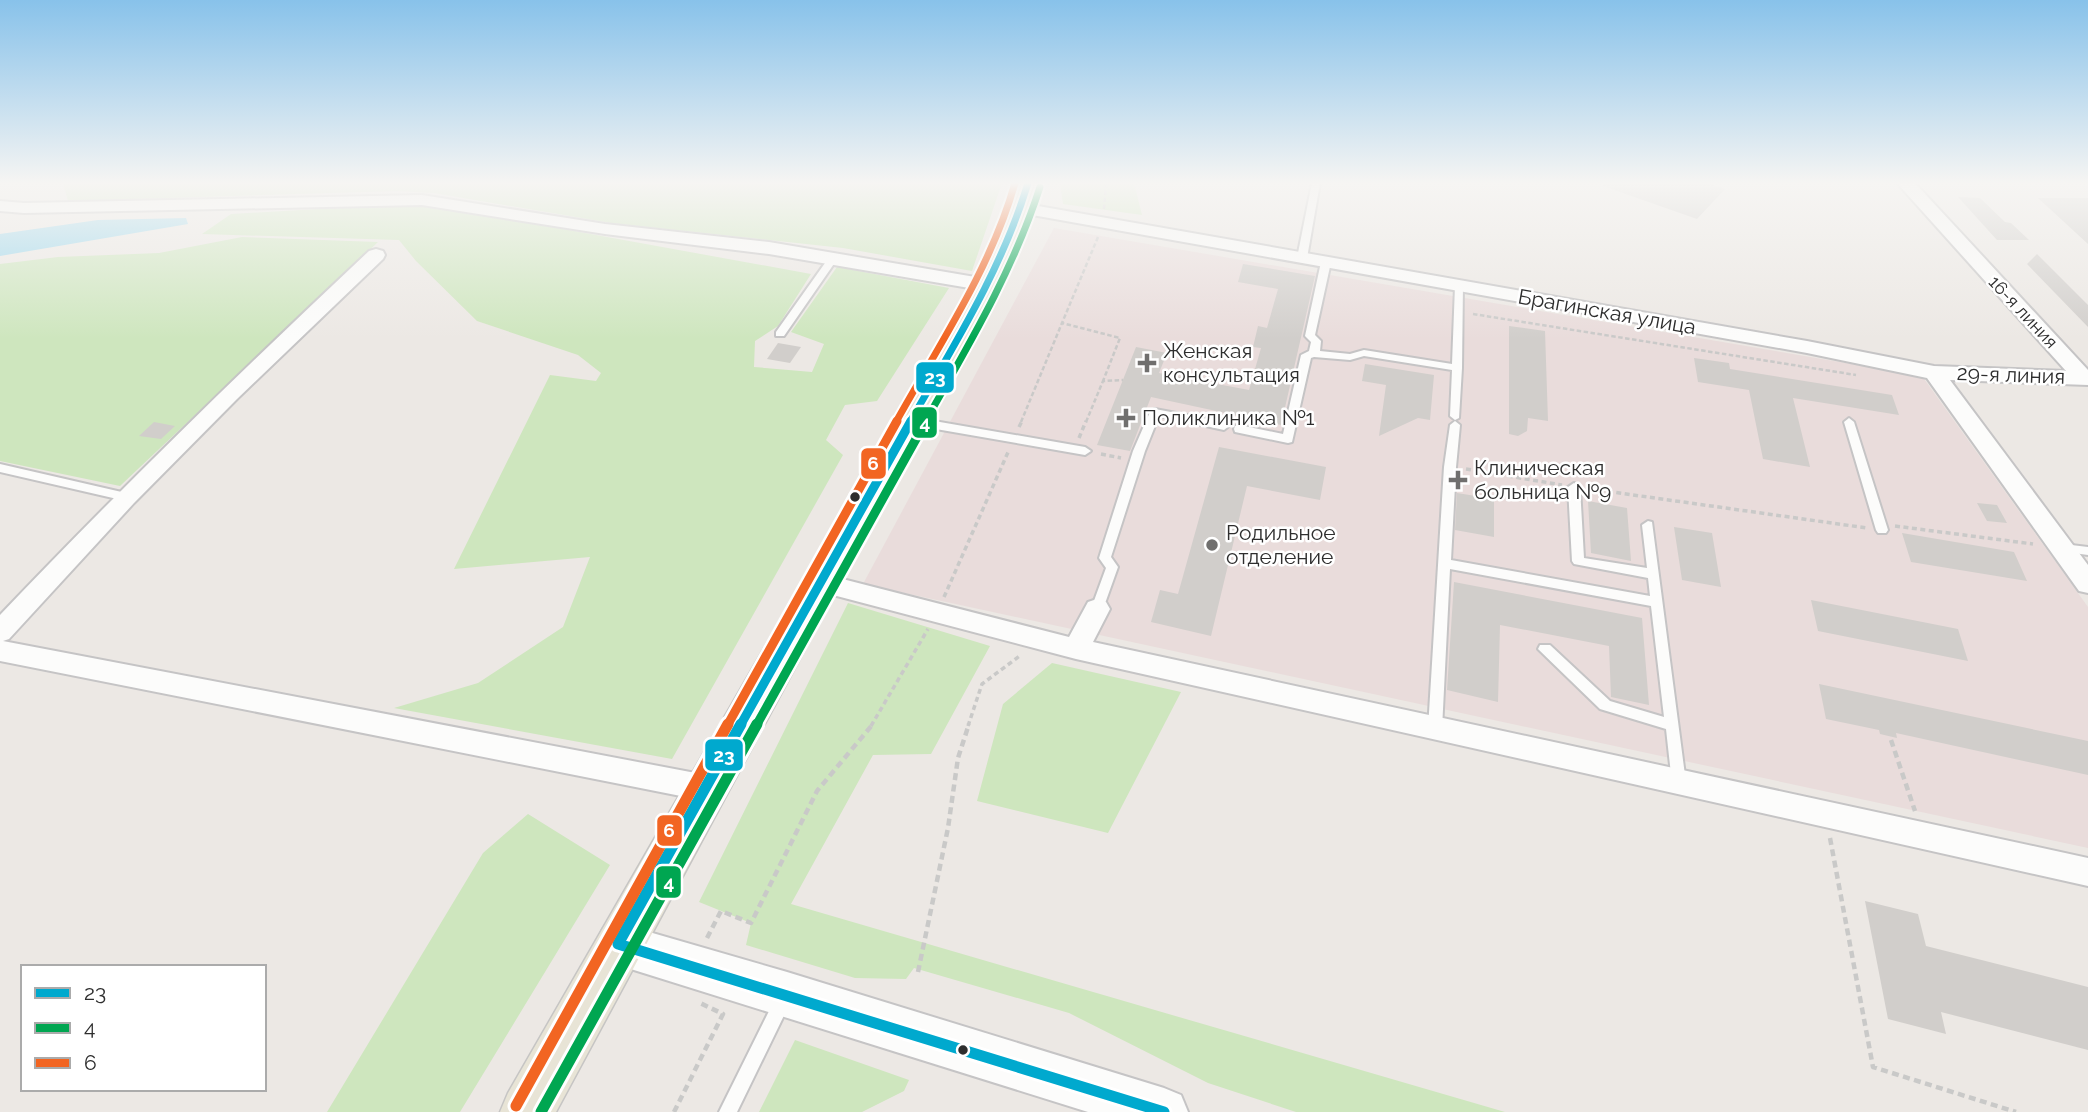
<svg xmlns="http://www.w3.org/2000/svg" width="2088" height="1112" font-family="Raleway,sans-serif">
  <rect width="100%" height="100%" fill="#ece8e4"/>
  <path fill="#e9dcdb" d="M 1054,228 L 1922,376 L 2088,607 L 2088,848 L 863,584 Z"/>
  <path fill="#cee6be" d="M 63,183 L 1002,183 L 972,271 L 843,248 L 611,223 L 434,193 L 398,191 L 68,201 Z
    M 1060,183 L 1134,183 L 1142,215 L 1063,204 Z
    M 420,203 L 811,274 L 778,326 L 755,341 L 754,367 L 812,372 L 824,344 L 791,332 L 837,267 L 949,288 L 877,401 L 845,405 L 826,440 L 843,455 L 672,759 L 394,708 L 478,683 L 563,627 L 590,557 L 454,569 L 550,375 L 596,381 L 601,373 L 578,355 L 477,321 L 416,261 L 399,240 L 202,234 L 231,214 Z
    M 242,237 L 378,242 L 120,486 L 0,461 L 0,264 L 58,257 L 159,253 Z
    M 848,603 L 990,646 L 931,754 L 873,755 L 791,904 L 1505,1112 L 1296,1112 L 1208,1083 L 1069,1013 L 914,968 L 906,979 L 855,978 L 746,945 L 751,923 L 699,902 Z
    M 1052,663 L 1181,692 L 1108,833 L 977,801 L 1003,704 Z
    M 528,814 L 610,865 L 460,1112 L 327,1112 L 483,853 Z
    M 795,1040 L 909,1080 L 904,1091 L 862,1112 L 759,1112 Z"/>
  <path fill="#99d6ec" d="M 186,218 L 188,224 L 0,256 L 0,234 L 98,220 Z"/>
  <path fill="#d1cecb" d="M 1603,183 L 1708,183 L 1725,189 L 1697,219 L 1603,186 Z
    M 1958,197 L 1980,198 L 2005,222 L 2011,223 L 2029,240 L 1997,240 Z
    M 2038,198 L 2088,198 L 2088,244 Z
    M 2037,254 L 2088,305 L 2088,327 L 2027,264 Z
    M 1243,264 L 1315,276 L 1281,425 L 1151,397 L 1130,451 L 1097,445 L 1136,347 L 1167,353 L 1159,373 L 1249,390 L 1261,348 L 1253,347 L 1258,326 L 1267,328 L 1278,289 L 1238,282 Z
    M 1509,326 L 1545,331 L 1548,421 L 1528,418 L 1527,431 L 1518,436 L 1509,434 Z
    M 778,343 L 801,347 L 790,363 L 767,359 Z
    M 1694,358 L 1729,363 L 1730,369 L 1892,395 L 1899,415 L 1793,398 L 1810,467 L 1763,459 L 1749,390 L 1698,382 Z
    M 1365,364 L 1434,375 L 1430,420 L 1418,418 L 1379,436 L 1386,385 L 1362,381 Z
    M 154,422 L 175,426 L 161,439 L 139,436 Z
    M 1219,447 L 1326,467 L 1320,500 L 1247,486 L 1211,636 L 1151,622 L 1160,590 L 1178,594 Z
    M 1457,493 L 1494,499 L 1494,537 L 1455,530 Z
    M 1588,501 L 1627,508 L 1631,561 L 1591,553 Z
    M 1977,503 L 1997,505 L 2007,523 L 1987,521 Z
    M 1674,527 L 1712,533 L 1721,587 L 1682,580 Z
    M 1902,533 L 2014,552 L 2027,581 L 1911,562 Z
    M 1454,582 L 1642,618 L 1649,705 L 1611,697 L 1609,646 L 1500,625 L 1498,702 L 1447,690 Z
    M 1811,600 L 1958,629 L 1968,661 L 1818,631 Z
    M 1819,684 L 2088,741 L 2088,775 L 1896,733 L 1897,738 L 1880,734 L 1879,730 L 1826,719 Z
    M 1865,901 L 1918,914 L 1926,946 L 2088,987 L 2088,1050 L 1941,1012 L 1946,1034 L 1888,1019 Z"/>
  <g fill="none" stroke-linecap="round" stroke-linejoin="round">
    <defs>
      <path id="lane" d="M 1312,183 L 1320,183 L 1307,258 L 1302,261 L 1297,258 Z
        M 833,255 L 838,258 L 784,336 L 776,336 L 776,332 L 830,256 Z
        M 1326,259 L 1331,262 L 1315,335 L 1321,341 L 1320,351 L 1350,354 L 1364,350 L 1452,364 L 1455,286 L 1460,283 L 1463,284 L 1462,368 L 1459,418 L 1455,420 L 1450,416 L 1452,370 L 1364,356 L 1350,360 L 1314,357 L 1311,358 L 1292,442 L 1288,443 L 1235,432 L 1234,429 L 1235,426 L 1239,425 L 1283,434 L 1301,355 L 1309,351 L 1311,342 L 1305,336 L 1321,262 Z
        M 1155,409 L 1224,422 L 1229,426 L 1224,430 L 1159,416 L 1145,451 L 1111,557 L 1118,567 L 1103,609 L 1102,612 L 1092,612 L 1091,609 L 1106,568 L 1099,558 L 1133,451 L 1150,412 Z
        M 911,417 L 1085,447 L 1091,451 L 1085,455 L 907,424 L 906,421 Z
        M 1849,418 L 1854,422 L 1888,530 L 1886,533 L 1878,533 L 1876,530 L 1844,422 Z
        M 1455,421 L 1460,425 L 1456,467 L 1451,560 L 1650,596 L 1648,578 L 1574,564 L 1572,561 L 1568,487 L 1574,483 L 1580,487 L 1584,558 L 1647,568 L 1642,525 L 1648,521 L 1652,522 L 1686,783 L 1684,787 L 1679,789 L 1674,787 L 1672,783 L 1666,729 L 1600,709 L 1538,649 L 1540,645 L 1550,645 L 1610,701 L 1664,717 L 1651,606 L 1450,569 L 1442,729 L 1440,733 L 1435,735 L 1430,733 L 1428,729 L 1444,467 L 1450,425 Z
        M 0,464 L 126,493 L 132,497 L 126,501 L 0,472 Z
        M 2063,544 L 2088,547 L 2088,555 L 2059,551 L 2057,548 Z
        M 784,991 L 790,993 L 792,999 L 737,1112 L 719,1112 L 778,993 Z"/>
      <path id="street" d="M 1897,183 L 1915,183 L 2088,370 L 2088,385 L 1950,380 L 2088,565 L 2088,593 L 2079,591 L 1927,378 L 1807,353 L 1021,213 L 1012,208 L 1021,203 L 1807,341 L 1934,366 L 2066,371 Z
        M 422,195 L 605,224 L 769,242 L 987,279 L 997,285 L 987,291 L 769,254 L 605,234 L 422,205 L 24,213 L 0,211 L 0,201 L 24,203 Z
        M 376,249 L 383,251 L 385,255 L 383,259 L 237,399 L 134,503 L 9,639 L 3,641 L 706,775 L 716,779 L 721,788 L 716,797 L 706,801 L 0,661 L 0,615 C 119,490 243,369 369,251 Z
        M 823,574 L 1069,637 L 1088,602 L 1097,599 L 1106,602 L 1110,609 L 1093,642 L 2088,858 L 2088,886 L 1076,659 L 814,590 L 810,583 L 814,576 Z"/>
      <path id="secondary" d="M 618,923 L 787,972 L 1164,1088 L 1181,1095 L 1188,1112 L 1088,1112 L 618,965 L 603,959 L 596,944 L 603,929 Z"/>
      <path id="primary" d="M 1015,183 L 1041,183 L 1029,222 L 1001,285 L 556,1112 L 500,1112 L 508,1093 L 973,285 L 1003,222 Z"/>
    </defs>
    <use href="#lane" stroke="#c5c4c5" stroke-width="4"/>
    <use href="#street" stroke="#c5c4c5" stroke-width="4"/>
    <use href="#secondary" stroke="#c5c4c5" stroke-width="4"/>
    <use href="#primary" stroke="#c6c5c4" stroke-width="3"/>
    <path stroke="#c9c9c8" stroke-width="2.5" stroke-dasharray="4.5 2.5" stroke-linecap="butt" d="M 1104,209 L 1106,183
      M 1098,237 L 1062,323 L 1120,338 L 1103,381
      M 1473,314 L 1856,375
      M 1021,422 L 1062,323
      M 1086,422 L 1103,381 L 1123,380"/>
    <path stroke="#c9c9c8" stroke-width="3.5" stroke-dasharray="5 3.5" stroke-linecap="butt" d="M 1019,427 L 1022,421
      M 1079,438 L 1086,421
      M 1101,454 L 1121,458
      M 1466,469 L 1562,485
      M 1591,489 L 1867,528
      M 1895,526 L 2033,544
      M 944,597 L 1009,450
      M 871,726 L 928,629
      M 968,726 L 982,684 L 1021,655"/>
    <path stroke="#c9c9c8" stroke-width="4.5" stroke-dasharray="7 4.5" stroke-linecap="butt" d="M 1891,740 L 1915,811
      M 1830,838 L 1873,1067 L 2016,1112
      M 707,938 L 721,911 L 751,923 L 817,791 L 873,724
      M 918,972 L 948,828 L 958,758 L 969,724
      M 674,1112 L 723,1014 L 698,1002"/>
    <use href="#lane" fill="#fcfcfb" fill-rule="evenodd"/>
    <use href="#street" fill="#fcfcfb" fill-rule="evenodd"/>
    <use href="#secondary" fill="#fcfcfb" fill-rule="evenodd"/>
    <use href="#primary" fill="#e8e4d6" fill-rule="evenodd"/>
    <defs>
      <path id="bus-1-far2" d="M 910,422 C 954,345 1002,269 1028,183"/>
      <path id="bus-1-far1" d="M 740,726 L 911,421"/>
      <path id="bus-1" d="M 618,944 L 741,724
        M 618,944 L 1164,1112"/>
      <path id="bus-2-far2" d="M 925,422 C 968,346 1013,271 1040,187"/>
      <path id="bus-2-far1" d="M 756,726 L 926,421"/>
      <path id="bus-2" d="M 541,1112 L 757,724"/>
      <path id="bus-3-far2" d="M 896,422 C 939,345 991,268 1015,183"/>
      <path id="bus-3-far1" d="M 727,726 L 897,421"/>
      <path id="bus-3" d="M 516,1106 L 728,724"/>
    </defs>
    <use href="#bus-1-far2" stroke="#fff" stroke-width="11"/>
    <use href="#bus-1-far1" stroke="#fff" stroke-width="14"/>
    <use href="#bus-1" stroke="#fff" stroke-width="17"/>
    <use href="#bus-2-far2" stroke="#fff" stroke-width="11"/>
    <use href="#bus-2-far1" stroke="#fff" stroke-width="14"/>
    <use href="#bus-2" stroke="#fff" stroke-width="17"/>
    <use href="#bus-3-far2" stroke="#fff" stroke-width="11"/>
    <use href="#bus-3-far1" stroke="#fff" stroke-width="14"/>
    <use href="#bus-3" stroke="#fff" stroke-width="17"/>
    <use href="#bus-1-far2" stroke="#00a9ce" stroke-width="7"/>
    <use href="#bus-1-far1" stroke="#00a9ce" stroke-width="9"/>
    <use href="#bus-1" stroke="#00a9ce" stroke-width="11"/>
    <use href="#bus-2-far2" stroke="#00a651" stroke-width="7"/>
    <use href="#bus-2-far1" stroke="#00a651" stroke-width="9"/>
    <use href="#bus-2" stroke="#00a651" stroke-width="11"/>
    <use href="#bus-3-far2" stroke="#f26522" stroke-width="7"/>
    <use href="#bus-3-far1" stroke="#f26522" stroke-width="9"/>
    <use href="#bus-3" stroke="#f26522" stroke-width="11"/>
  </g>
  <linearGradient id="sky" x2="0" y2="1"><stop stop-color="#88c2ea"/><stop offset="0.54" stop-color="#f6f5f3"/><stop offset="1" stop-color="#f6f5f3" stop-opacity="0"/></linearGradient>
  <rect width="2088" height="339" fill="url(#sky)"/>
  <g fill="#706f6e" stroke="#fff" stroke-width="2.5">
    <path d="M1143.5 352.5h7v7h7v7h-7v7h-7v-7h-7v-7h7z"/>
    <path d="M1122.5 407.5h7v7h7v7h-7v7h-7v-7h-7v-7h7z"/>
    <path d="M1454.5 469.5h7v7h7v7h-7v7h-7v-7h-7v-7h7z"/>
    <circle cx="1212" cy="545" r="7"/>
  </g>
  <g fill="#2e2e2e" stroke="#fff" stroke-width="2.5">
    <circle cx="855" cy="497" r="6"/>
    <circle cx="963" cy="1050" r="6"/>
  </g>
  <g text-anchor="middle" stroke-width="5" stroke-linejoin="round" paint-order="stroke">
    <g font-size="18" fill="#2e2e2e" stroke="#fff">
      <text transform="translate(2023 312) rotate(47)" y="6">16-я линия</text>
    </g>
    <g font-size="21" fill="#2e2e2e" stroke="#fff">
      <text transform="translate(1607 312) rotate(10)" y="7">Брагинская улица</text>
      <text transform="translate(2011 375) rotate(2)" y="7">29-я линия</text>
    </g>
    <g font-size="21" fill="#2e2e2e" stroke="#fff" text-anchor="start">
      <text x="1163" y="358">Женская<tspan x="1163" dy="24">консультация</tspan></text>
      <text x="1142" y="425">Поликлиника №1</text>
      <text x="1474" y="475">Клиническая<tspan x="1474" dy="24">больница №9</tspan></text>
      <text x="1226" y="540">Родильное<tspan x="1226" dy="24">отделение</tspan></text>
    </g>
  </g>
  <g stroke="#fff" stroke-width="2.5">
    <rect x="915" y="361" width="40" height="33" rx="7" fill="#00a9ce"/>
    <rect x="911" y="406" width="27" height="33" rx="7" fill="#00a651"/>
    <rect x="860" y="447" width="27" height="33" rx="7" fill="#f26522"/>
    <rect x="704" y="738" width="40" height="34" rx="7" fill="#00a9ce"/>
    <rect x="656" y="814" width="27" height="33" rx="7" fill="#f26522"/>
    <rect x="655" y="865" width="27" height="34" rx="7" fill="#00a651"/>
  </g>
  <g font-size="19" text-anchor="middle" font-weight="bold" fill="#fff">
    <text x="935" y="384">23</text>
    <text x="925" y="429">4</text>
    <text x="873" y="470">6</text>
    <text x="724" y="762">23</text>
    <text x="669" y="837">6</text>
    <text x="669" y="889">4</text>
  </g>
  <rect x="21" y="965" width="245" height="126" fill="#ffffff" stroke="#ababab" stroke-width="2"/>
  <rect x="35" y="988" width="35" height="10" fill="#00a9ce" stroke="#ababab" stroke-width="2"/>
  <text x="84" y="1000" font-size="21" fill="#2e2e2e">23</text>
  <rect x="35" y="1023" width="35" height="10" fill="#00a651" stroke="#ababab" stroke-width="2"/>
  <text x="84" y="1035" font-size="21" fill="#2e2e2e">4</text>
  <rect x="35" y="1058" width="35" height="10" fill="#f26522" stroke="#ababab" stroke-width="2"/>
  <text x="84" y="1070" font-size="21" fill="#2e2e2e">6</text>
</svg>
